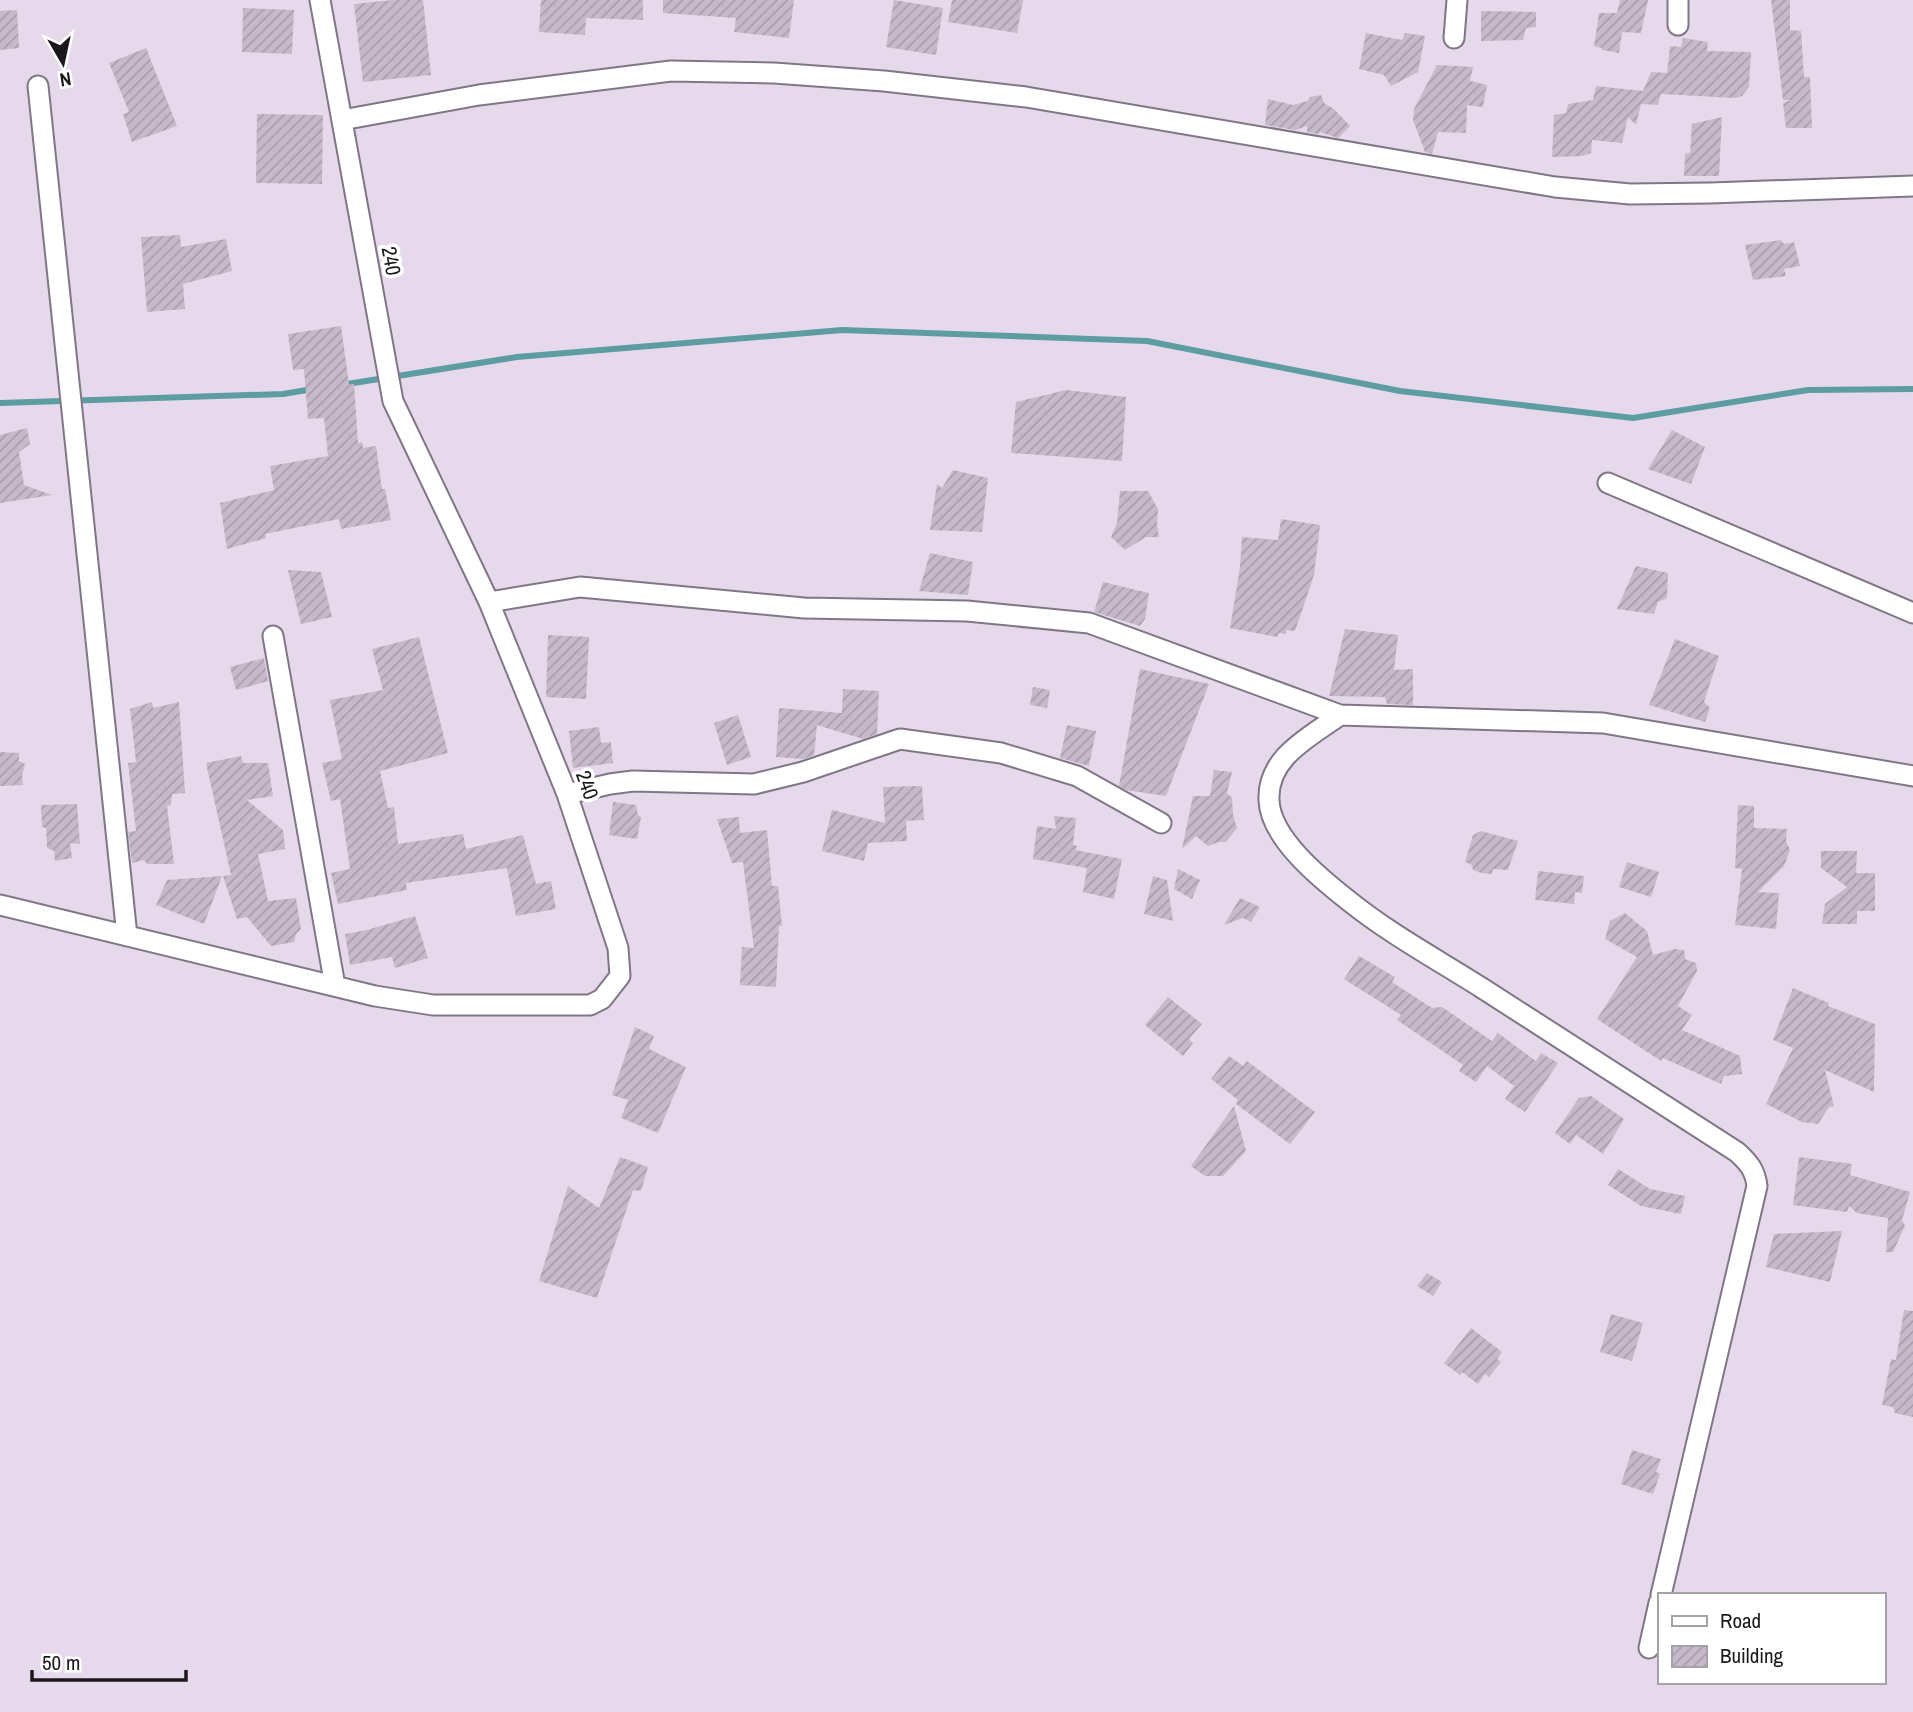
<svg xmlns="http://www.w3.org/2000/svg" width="1913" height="1712" font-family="'Archivo Narrow',sans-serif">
  <defs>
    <pattern id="building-hatch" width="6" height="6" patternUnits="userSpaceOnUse" patternTransform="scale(1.75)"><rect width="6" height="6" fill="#c6b9cb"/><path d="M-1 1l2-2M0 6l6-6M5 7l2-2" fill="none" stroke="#aa9eae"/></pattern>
  </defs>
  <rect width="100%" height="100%" fill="#e5d9eb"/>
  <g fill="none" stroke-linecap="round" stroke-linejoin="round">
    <path stroke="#5d9da1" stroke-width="6" d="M 341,385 L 517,357 L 842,330 L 1147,341 L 1400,391 L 1633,418 L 1808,390 L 1913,389
      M 0,403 L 283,394 L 313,389"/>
  </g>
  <path fill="url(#building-hatch)" d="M 393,0 L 423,0 L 431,75 L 363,82 L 354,4 Z
    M 541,0 L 643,0 L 643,20 L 586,18 L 585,35 L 539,32 Z
    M 663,0 L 794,0 L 789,38 L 734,32 L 736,18 L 663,13 Z
    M 894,0 L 943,8 L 936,55 L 886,47 Z
    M 952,0 L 1023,0 L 1017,33 L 948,22 Z
    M 1620,0 L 1648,0 L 1641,33 L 1622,32 L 1619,53 L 1602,50 L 1602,48 L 1594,46 L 1599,13 L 1617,13 Z
    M 1771,0 L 1790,0 L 1790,30 L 1801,31 L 1804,77 L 1810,77 L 1812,128 L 1786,128 L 1783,103 L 1791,100 L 1783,100 Z
    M 243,8 L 294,10 L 292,54 L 242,52 Z
    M 17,10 L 19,48 L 0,50 L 0,11 Z
    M 1481,11 L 1536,12 L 1536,27 L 1526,28 L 1523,40 L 1481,41 Z
    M 1366,33 L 1402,40 L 1405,33 L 1425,36 L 1418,72 L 1391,86 L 1384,75 L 1359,69 Z
    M 1683,38 L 1708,42 L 1707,51 L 1751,52 L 1749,87 L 1742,96 L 1735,98 L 1661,94 L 1658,105 L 1641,104 L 1636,125 L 1628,117 L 1622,143 L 1592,140 L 1591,153 L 1583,156 L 1552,157 L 1554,115 L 1566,113 L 1568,104 L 1593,100 L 1596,86 L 1643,91 L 1651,72 L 1667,73 L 1670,46 L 1681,47 Z
    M 146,48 L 177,126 L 132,142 L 123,114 L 129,112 L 109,63 Z
    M 1437,65 L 1473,67 L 1470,81 L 1487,85 L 1483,107 L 1467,105 L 1466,133 L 1438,132 L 1432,154 L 1425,152 L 1413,120 L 1414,109 Z
    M 1321,95 L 1324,103 L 1334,109 L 1350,126 L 1338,138 L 1320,132 L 1319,134 L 1307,132 L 1307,126 L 1295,130 L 1265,125 L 1268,99 L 1293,105 L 1308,101 L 1310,97 Z
    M 257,114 L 323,115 L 322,184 L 256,183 Z
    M 1722,117 L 1719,176 L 1684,176 L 1685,154 L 1690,153 L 1692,124 Z
    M 180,235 L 181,247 L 226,239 L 232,271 L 183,284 L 185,309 L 147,312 L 141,237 Z
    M 1781,240 L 1784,244 L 1794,242 L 1800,266 L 1784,269 L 1786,276 L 1753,280 L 1745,245 Z
    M 341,326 L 349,384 L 354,384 L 358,443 L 362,442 L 363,448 L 376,446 L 382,489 L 385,489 L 391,520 L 341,529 L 339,519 L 265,534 L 266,538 L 227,549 L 220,503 L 274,490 L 270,466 L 328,456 L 324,418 L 308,419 L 304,369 L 293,370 L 288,334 Z
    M 1066,390 L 1126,397 L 1122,461 L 1011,453 L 1016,402 Z
    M 27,428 L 30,444 L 19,452 L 24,485 L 52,495 L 0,503 L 0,435 Z
    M 1672,430 L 1705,447 L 1691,484 L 1648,469 Z
    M 953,470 L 988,478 L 982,532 L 930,530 L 937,484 L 942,488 Z
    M 1120,491 L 1148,491 L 1158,509 L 1157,525 L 1159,537 L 1146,537 L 1125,550 L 1111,537 L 1117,523 Z
    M 1281,519 L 1320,525 L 1314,575 L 1295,631 L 1286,630 L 1286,634 L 1279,633 L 1277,637 L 1230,628 L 1240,567 L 1242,537 L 1278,540 Z
    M 930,553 L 973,562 L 968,595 L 919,591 Z
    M 1636,566 L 1668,573 L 1667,598 L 1658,602 L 1654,614 L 1617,609 Z
    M 288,570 L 321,572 L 332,617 L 301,624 Z
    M 1103,582 L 1149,593 L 1145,619 L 1140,626 L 1094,612 Z
    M 1345,629 L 1398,635 L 1394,670 L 1413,669 L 1413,705 L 1387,704 L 1385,697 L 1329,696 Z
    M 548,635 L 589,637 L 586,699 L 546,697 Z
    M 419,637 L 448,753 L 380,771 L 388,808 L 394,807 L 398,844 L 463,834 L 466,849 L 523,835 L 536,884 L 551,881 L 556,909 L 516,916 L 507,868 L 406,883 L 407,890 L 338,904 L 331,873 L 350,869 L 340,799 L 331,801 L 322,763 L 342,759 L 330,700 L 383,690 L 372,649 Z
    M 1675,639 L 1719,656 L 1704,702 L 1710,708 L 1705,722 L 1649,705 Z
    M 264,658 L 268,681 L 236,690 L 230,667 Z
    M 1140,669 L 1209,684 L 1166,796 L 1126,790 L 1119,786 Z
    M 1033,687 L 1050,690 L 1047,708 L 1030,705 Z
    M 843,689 L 879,691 L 877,734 L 863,739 L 817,725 L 814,755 L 803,759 L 776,757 L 779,708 L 842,713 Z
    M 152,702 L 153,708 L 179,702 L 185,793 L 172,794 L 171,805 L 167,806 L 174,864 L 147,864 L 144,860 L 132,863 L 128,832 L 136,831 L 128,763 L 136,762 L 130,709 Z
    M 738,715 L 751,757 L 727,765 L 714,723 Z
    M 1067,725 L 1096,731 L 1089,766 L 1060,758 Z
    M 599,727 L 601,743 L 611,742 L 613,763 L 573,768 L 569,731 Z
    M 0,752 L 19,753 L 19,761 L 25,764 L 22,776 L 23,785 L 0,786 Z
    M 241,756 L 243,763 L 268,763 L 273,796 L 247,800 L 283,830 L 285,849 L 258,854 L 268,901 L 296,898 L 301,929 L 296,934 L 294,942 L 271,946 L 247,917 L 237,919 L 223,876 L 231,875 L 206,763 Z
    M 1214,770 L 1232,772 L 1227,793 L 1232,798 L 1233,815 L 1237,828 L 1226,842 L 1219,842 L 1208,846 L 1196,836 L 1182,849 L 1193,796 L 1210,796 Z
    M 922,786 L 924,820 L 906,821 L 907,841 L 868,843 L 864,861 L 822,851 L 832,810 L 885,823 L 883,787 Z
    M 613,802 L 636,805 L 638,815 L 641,817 L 637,839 L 609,835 Z
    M 77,804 L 80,844 L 70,843 L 72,858 L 55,861 L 54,851 L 47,848 L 46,828 L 42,827 L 41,805 Z
    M 1738,805 L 1754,806 L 1754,828 L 1787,829 L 1786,841 L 1790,850 L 1784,866 L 1758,892 L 1779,893 L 1776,929 L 1735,925 L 1742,869 L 1735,868 Z
    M 1054,816 L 1076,818 L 1073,845 L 1077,846 L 1076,850 L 1122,859 L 1114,899 L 1083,892 L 1087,868 L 1033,859 L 1037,826 L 1056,829 Z
    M 739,817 L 740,833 L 767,830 L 772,886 L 778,886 L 782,926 L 779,926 L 776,987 L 740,985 L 742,947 L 754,948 L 743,862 L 732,863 L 717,819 Z
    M 1481,831 L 1518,841 L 1508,870 L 1493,869 L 1492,874 L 1481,873 L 1473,870 L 1472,865 L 1465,862 L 1473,835 Z
    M 1821,851 L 1857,851 L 1856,873 L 1875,873 L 1875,911 L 1857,911 L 1857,924 L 1822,924 L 1825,904 L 1847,887 L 1821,868 Z
    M 1627,862 L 1659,872 L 1651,897 L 1619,887 Z
    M 1178,869 L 1200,880 L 1192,899 L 1174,889 Z
    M 1538,871 L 1584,876 L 1582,893 L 1575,892 L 1574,904 L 1535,900 Z
    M 222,876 L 204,924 L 156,905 L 167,880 Z
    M 1153,876 L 1167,880 L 1173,921 L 1144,914 Z
    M 1240,898 L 1260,907 L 1251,922 L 1243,918 L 1224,925 Z
    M 1625,913 L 1647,931 L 1653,955 L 1675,949 L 1684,950 L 1685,959 L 1696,963 L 1697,971 L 1678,1006 L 1692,1015 L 1682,1030 L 1740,1056 L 1742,1074 L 1724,1076 L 1721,1084 L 1663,1058 L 1661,1061 L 1597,1019 L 1637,957 L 1605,939 L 1610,921 Z
    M 415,916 L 428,958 L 395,968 L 392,957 L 350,965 L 345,934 L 367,930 Z
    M 1359,956 L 1395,977 L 1392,982 L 1432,1008 L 1442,1007 L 1492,1041 L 1498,1033 L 1536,1061 L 1541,1053 L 1558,1063 L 1525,1112 L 1505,1099 L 1514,1086 L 1487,1066 L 1476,1082 L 1459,1071 L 1463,1065 L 1397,1020 L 1401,1015 L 1344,979 Z
    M 1793,988 L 1829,1003 L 1828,1006 L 1875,1024 L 1874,1092 L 1825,1070 L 1834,1106 L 1829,1107 L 1818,1124 L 1802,1122 L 1766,1104 L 1793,1048 L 1773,1040 Z
    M 1168,997 L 1202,1024 L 1189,1039 L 1193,1043 L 1183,1056 L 1145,1025 Z
    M 635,1027 L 654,1036 L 649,1049 L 686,1067 L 658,1133 L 621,1118 L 628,1100 L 612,1095 Z
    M 1229,1056 L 1243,1066 L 1247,1061 L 1315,1112 L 1290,1144 L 1236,1104 L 1238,1100 L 1211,1079 Z
    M 1591,1096 L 1624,1119 L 1603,1154 L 1576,1135 L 1570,1144 L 1555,1133 L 1579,1098 Z
    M 1234,1106 L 1246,1151 L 1223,1176 L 1205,1176 L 1191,1166 Z
    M 620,1157 L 648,1167 L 641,1191 L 633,1190 L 597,1298 L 539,1281 L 568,1186 L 599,1208 Z
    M 1799,1157 L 1852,1164 L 1850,1175 L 1910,1192 L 1902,1220 L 1905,1226 L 1893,1252 L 1886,1252 L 1888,1218 L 1857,1213 L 1849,1206 L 1847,1212 L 1793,1205 Z
    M 1618,1169 L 1650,1189 L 1685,1196 L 1681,1214 L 1641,1206 L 1608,1185 Z
    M 1842,1231 L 1830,1282 L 1766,1267 L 1774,1234 Z
    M 1427,1273 L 1442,1282 L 1433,1296 L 1417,1286 Z
    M 1904,1310 L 1913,1311 L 1913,1417 L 1895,1413 L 1893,1407 L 1882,1405 L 1891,1359 L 1896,1360 Z
    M 1611,1314 L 1643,1323 L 1632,1361 L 1600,1352 Z
    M 1471,1328 L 1502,1352 L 1497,1359 L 1501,1362 L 1489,1377 L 1485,1374 L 1478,1384 L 1462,1372 L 1460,1375 L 1444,1363 Z
    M 1632,1450 L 1661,1459 L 1656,1472 L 1660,1474 L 1653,1494 L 1621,1484 Z"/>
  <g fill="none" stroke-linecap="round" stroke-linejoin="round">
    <defs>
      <path id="street" d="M 1678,25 L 1678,0
        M 1454,38 L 1457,0
        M 38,86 L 127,936
        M 342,120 L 479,95 L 671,71 L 774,73 L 884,81 L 1026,97 L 1555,187 L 1630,194 L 1710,193 L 1913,186
        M 1608,483 L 1913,613
        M 489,602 L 580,587 L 804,608 L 967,611 L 1089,623 L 1340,715 L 1603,723 L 1913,776
        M 273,636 L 335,986
        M 1340,715 C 1310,737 1267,757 1269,800 C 1270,838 1321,879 1349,901 C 1390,934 1438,960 1482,988 C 1567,1043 1652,1097 1737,1152 C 1749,1163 1755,1170 1757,1186 L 1661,1595
        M 567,794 L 610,784 L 633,781 L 754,784 L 803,772 L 900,739 L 1001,753 L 1077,776 L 1161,823
        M 0,905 L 375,996 L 433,1005 L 590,1005 L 602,999 L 620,976 L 618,948 L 567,794 L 489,602 L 393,401 L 320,0
        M 1649,1648 L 1659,1603"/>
    </defs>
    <use href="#street" stroke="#817686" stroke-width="23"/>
    <use href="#street" stroke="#fff" stroke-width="19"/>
  </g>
  <g text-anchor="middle" stroke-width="7" stroke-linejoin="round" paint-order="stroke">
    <g font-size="21" fill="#1c171d" stroke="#fff">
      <text transform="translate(391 261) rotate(80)" y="7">240</text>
      <text transform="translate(587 785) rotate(70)" y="7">240</text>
    </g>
  </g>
  <rect x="1658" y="1593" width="228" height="91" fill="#ffffff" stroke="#a4a2a5" stroke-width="2"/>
  <rect x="1672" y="1616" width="35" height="10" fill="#ffffff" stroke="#a4a2a5" stroke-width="2"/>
  <text x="1720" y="1628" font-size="21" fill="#1c171d">Road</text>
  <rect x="1672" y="1646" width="35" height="21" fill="url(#building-hatch)" stroke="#a4a2a5" stroke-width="2"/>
  <text x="1720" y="1663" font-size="21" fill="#1c171d">Building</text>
  <g transform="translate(63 63) rotate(171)" stroke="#ffffff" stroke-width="5" paint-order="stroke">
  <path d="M0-5L12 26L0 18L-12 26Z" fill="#1c171d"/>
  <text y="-10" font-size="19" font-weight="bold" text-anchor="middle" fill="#1c171d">N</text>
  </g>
  <path d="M32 1670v10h154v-10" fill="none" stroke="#1c171d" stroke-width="3.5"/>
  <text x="42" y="1670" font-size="21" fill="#1c171d" stroke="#ffffff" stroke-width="5" paint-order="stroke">50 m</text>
</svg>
